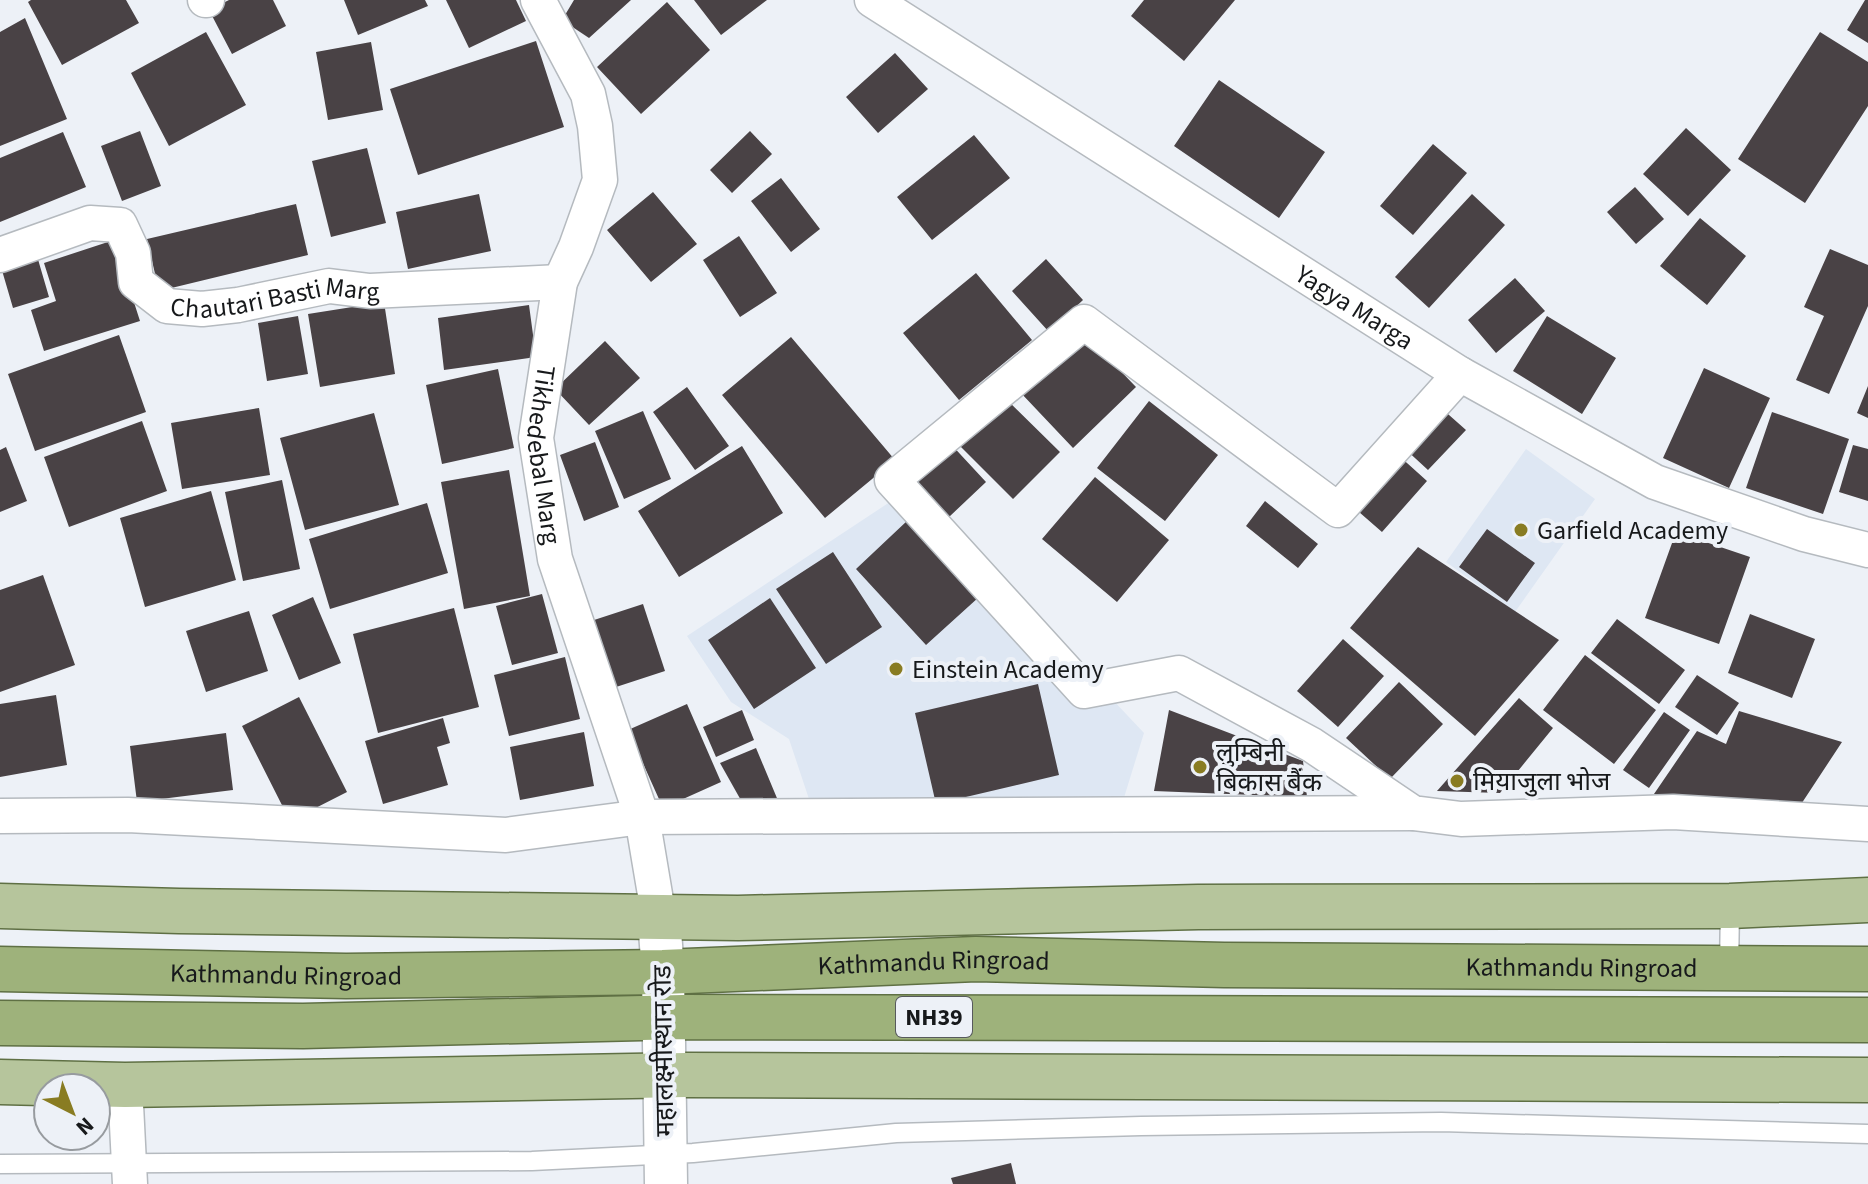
<svg xmlns="http://www.w3.org/2000/svg" width="1868" height="1184" font-family="'Source Sans 3','Noto Sans Devanagari',sans-serif">
  <rect width="100%" height="100%" fill="#edf1f7"/>
  <path fill="#dee7f3" d="M 1526,449 L 1595,499 L 1515,612 L 1446,562 Z
    M 902,494 L 961,539 L 1144,733 L 1122,804 L 819,829 L 789,739 L 731,702 L 687,636 Z"/>
  <path fill="#494245" d="M 31,0 L 126,0 L 139,23 L 62,65 L 28,2 Z
    M 229,0 L 273,0 L 286,26 L 232,54 L 209,10 Z
    M 344,0 L 425,0 L 428,6 L 358,35 Z
    M 446,0 L 516,0 L 526,21 L 469,48 Z
    M 574,0 L 631,0 L 589,38 L 562,20 Z
    M 694,0 L 767,0 L 721,35 Z
    M 1144,0 L 1235,0 L 1184,61 L 1131,16 Z
    M 1865,0 L 1868,0 L 1868,43 L 1847,30 Z
    M 667,2 L 710,50 L 641,114 L 597,67 Z
    M 25,18 L 67,119 L 0,146 L 0,32 Z
    M 206,32 L 246,105 L 169,146 L 131,73 Z
    M 1820,32 L 1868,62 L 1868,106 L 1805,203 L 1738,159 Z
    M 536,41 L 564,127 L 418,175 L 390,89 Z
    M 371,42 L 383,110 L 328,120 L 316,52 Z
    M 895,53 L 928,89 L 878,133 L 846,97 Z
    M 1219,80 L 1325,152 L 1279,218 L 1174,146 Z
    M 1686,128 L 1731,170 L 1688,216 L 1643,174 Z
    M 140,131 L 161,186 L 122,201 L 101,146 Z
    M 750,131 L 772,154 L 732,193 L 710,170 Z
    M 63,132 L 86,187 L 0,222 L 0,158 Z
    M 974,135 L 1010,178 L 932,240 L 897,197 Z
    M 1433,144 L 1467,173 L 1413,235 L 1380,206 Z
    M 367,148 L 386,223 L 331,237 L 312,161 Z
    M 781,178 L 820,229 L 791,252 L 751,201 Z
    M 1635,187 L 1664,219 L 1636,244 L 1607,212 Z
    M 653,192 L 697,244 L 651,282 L 607,230 Z
    M 479,194 L 491,251 L 408,269 L 396,212 Z
    M 1472,194 L 1505,225 L 1429,308 L 1395,277 Z
    M 296,204 L 308,255 L 159,291 L 147,239 Z
    M 1700,218 L 1746,256 L 1707,305 L 1660,266 Z
    M 739,236 L 777,293 L 740,317 L 703,260 Z
    M 114,240 L 140,321 L 44,351 L 31,310 L 56,301 L 44,263 Z
    M 1830,249 L 1868,265 L 1868,306 L 1829,394 L 1796,380 L 1824,316 L 1804,307 Z
    M 37,256 L 49,297 L 13,308 L 1,267 Z
    M 1046,259 L 1083,300 L 1049,332 L 1012,291 Z
    M 976,273 L 1032,340 L 959,400 L 903,333 Z
    M 1515,278 L 1545,311 L 1496,353 L 1468,320 Z
    M 384,302 L 395,374 L 320,387 L 308,314 Z
    M 529,305 L 536,357 L 444,370 L 438,318 Z
    M 298,316 L 308,374 L 267,381 L 258,323 Z
    M 1547,316 L 1616,358 L 1582,414 L 1513,371 Z
    M 1083,332 L 1136,387 L 1073,448 L 1020,392 Z
    M 119,335 L 146,412 L 35,451 L 8,374 Z
    M 791,337 L 895,460 L 825,518 L 722,395 Z
    M 605,341 L 640,378 L 589,425 L 555,389 Z
    M 1704,368 L 1770,398 L 1729,488 L 1663,458 Z
    M 498,369 L 514,448 L 442,464 L 426,385 Z
    M 1868,386 L 1868,418 L 1857,413 Z
    M 687,387 L 729,446 L 695,470 L 653,412 Z
    M 1005,398 L 1060,452 L 1013,499 L 959,445 Z
    M 1149,401 L 1218,455 L 1165,521 L 1097,468 Z
    M 1440,407 L 1466,430 L 1428,470 L 1403,447 Z
    M 259,408 L 270,475 L 182,489 L 171,423 Z
    M 643,411 L 671,479 L 624,499 L 595,431 Z
    M 1772,412 L 1849,439 L 1823,514 L 1746,488 Z
    M 374,413 L 399,505 L 305,530 L 280,438 Z
    M 142,421 L 167,491 L 69,527 L 44,457 Z
    M 948,441 L 986,482 L 949,517 L 910,476 Z
    M 595,442 L 619,507 L 584,521 L 560,455 Z
    M 1853,445 L 1868,449 L 1868,501 L 1839,492 Z
    M 742,446 L 783,513 L 679,577 L 638,511 Z
    M 6,447 L 27,501 L 0,512 L 0,450 Z
    M 1397,454 L 1427,481 L 1382,532 L 1351,505 Z
    M 509,470 L 530,596 L 464,609 L 441,482 Z
    M 1095,477 L 1169,540 L 1117,602 L 1042,539 Z
    M 282,480 L 300,569 L 243,581 L 225,492 Z
    M 211,491 L 236,580 L 145,607 L 120,518 Z
    M 1265,501 L 1318,544 L 1298,568 L 1246,526 Z
    M 427,503 L 448,573 L 330,609 L 309,539 Z
    M 908,520 L 979,597 L 926,645 L 856,569 Z
    M 1487,529 L 1535,563 L 1507,602 L 1459,567 Z
    M 1676,532 L 1750,557 L 1719,644 L 1645,618 Z
    M 1418,547 L 1559,640 L 1475,736 L 1350,628 Z
    M 833,552 L 882,627 L 826,664 L 776,589 Z
    M 43,575 L 75,665 L 0,692 L 0,590 Z
    M 542,594 L 558,653 L 512,665 L 496,606 Z
    M 313,597 L 341,663 L 299,680 L 272,615 Z
    M 770,598 L 816,668 L 754,709 L 708,640 Z
    M 643,604 L 665,671 L 613,688 L 591,621 Z
    M 454,608 L 479,707 L 378,733 L 353,634 Z
    M 249,611 L 268,671 L 206,692 L 186,631 Z
    M 1750,614 L 1815,639 L 1792,698 L 1728,673 Z
    M 1617,619 L 1685,670 L 1659,704 L 1591,653 Z
    M 1343,639 L 1384,676 L 1338,727 L 1297,691 Z
    M 1585,655 L 1656,710 L 1614,764 L 1543,710 Z
    M 565,657 L 580,719 L 509,736 L 494,675 Z
    M 1697,675 L 1739,703 L 1717,735 L 1675,707 Z
    M 1399,682 L 1443,724 L 1390,779 L 1346,738 Z
    M 1038,684 L 1059,775 L 936,804 L 915,713 Z
    M 56,695 L 67,765 L 0,777 L 0,704 Z
    M 299,697 L 347,792 L 290,821 L 242,726 Z
    M 1519,698 L 1553,728 L 1500,793 L 1437,791 Z
    M 687,704 L 721,782 L 663,808 L 628,730 Z
    M 742,710 L 754,740 L 716,757 L 703,727 Z
    M 1169,710 L 1303,761 L 1307,797 L 1154,791 Z
    M 1739,711 L 1842,742 L 1792,818 L 1654,794 L 1697,731 L 1726,744 Z
    M 1664,712 L 1690,730 L 1649,788 L 1623,770 Z
    M 443,718 L 450,743 L 437,747 L 448,785 L 383,804 L 365,741 Z
    M 584,732 L 594,786 L 520,800 L 510,747 Z
    M 226,733 L 233,790 L 137,802 L 130,746 Z
    M 756,748 L 779,803 L 747,811 L 720,763 Z
    M 1011,1163 L 1016,1184 L 953,1184 L 951,1178 Z"/>
  <g fill="none" stroke-linecap="round" stroke-linejoin="round">
    <defs>
      <path id="service" d="M 1729,970 L 1730,906
        M 0,1164 L 532,1161 L 693,1153 L 896,1133 L 1141,1126 L 1441,1122 L 1868,1134"/>
      <g id="minor">
        <path d="M 205,0 L 207,0"/>
        <path id="s1" d="M 538,0 L 588,94 L 595,126 L 600,180 L 576,247 L 560,282 L 536,438 L 555,559 L 642,817 L 659,918"/>
        <path id="s2" d="M 872,0 L 1460,374 L 1655,482 L 1804,534 L 1868,550"/>
        <path id="s3" d="M 0,255 L 90,223 L 120,225 L 133,253 L 136,282 L 167,306 L 202,309 L 238,305 L 329,286 L 370,291 L 560,282"/>
        <path d="M 1460,374 L 1338,510 L 1084,322 L 892,480 L 1084,691 L 1179,673 L 1312,745 L 1413,813 L 1461,819 L 1673,812 L 1868,824"/>
        <path d="M 0,816 L 128,815 L 506,835 L 642,817 L 1413,813"/>
        <path d="M 125,1085 L 130,1184"/>
      </g>
      <path id="tertiary" d="M 659,918 L 663,972 L 666,1184"/>
      <path id="primary" d="M 0,906 L 179,911 L 738,918 L 1198,907 L 1730,906 L 1868,900
        M 0,1082 L 125,1085 L 686,1075 L 1868,1080"/>
      <g id="trunk">
        <path id="s4" d="M 0,969 L 346,976 L 663,972 L 976,959 L 1224,965 L 1868,969"/>
        <path d="M 0,1023 L 303,1026 L 683,1017 L 1868,1020"/>
      </g>
    </defs>
    <use href="#service" stroke="#b5babf" stroke-width="21"/>
    <use href="#minor" stroke="#b5babf" stroke-width="37"/>
    <use href="#tertiary" stroke="#b5babf" stroke-width="45"/>
    <use href="#primary" stroke="#5f7044" stroke-width="47"/>
    <use href="#trunk" stroke="#5f7044" stroke-width="47"/>
    <use href="#service" stroke="#fff" stroke-width="18"/>
    <use href="#minor" stroke="#fff" stroke-width="34"/>
    <use href="#tertiary" stroke="#fff" stroke-width="42"/>
    <use href="#primary" stroke="#b6c59c" stroke-width="44"/>
    <use href="#trunk" stroke="#9eb27b" stroke-width="44"/>
  </g>
  <g fill="#897c22" stroke="#edf1f7" stroke-width="3">
    <circle cx="1521" cy="530" r="8"/>
    <circle cx="896" cy="669" r="8"/>
    <circle cx="1200" cy="767" r="8"/>
    <circle cx="1457" cy="781" r="8"/>
  </g>
  <g text-anchor="middle" stroke-width="8" stroke-linejoin="round" paint-order="stroke">
    <rect fill="#edf1f7" stroke="#575a5d" stroke-width="2" x="896" y="997" width="76" height="40" rx="6"/>
    <g font-size="24" font-weight="bold" fill="#17191b">
      <text x="934" y="1025">NH39</text>
    </g>
    <g font-size="26" fill="#17191b" stroke="#edf1f7">
      <text dy="9" stroke="none"><textPath href="#s3" startOffset="334">Chautari Basti Marg</textPath></text>
      <text dy="9" stroke="none"><textPath href="#s2" startOffset="572">Yagya Marga</textPath></text>
      <text dy="9" stroke="none"><textPath href="#s1" startOffset="478">Tikhedebal Marg</textPath></text>
      <text dy="9" stroke="none"><textPath href="#s4" startOffset="934">Kathmandu Ringroad</textPath></text>
      <text dy="9" stroke="none"><textPath href="#s4" startOffset="1582">Kathmandu Ringroad</textPath></text>
      <text dy="9" stroke="none"><textPath href="#s4" startOffset="286">Kathmandu Ringroad</textPath></text>
      <text transform="translate(663 1051) rotate(-91)" y="9">महालक्ष्मीस्थान रोड</text>
    </g>
    <g font-size="26" fill="#17191b" stroke="#edf1f7" text-anchor="start">
      <text x="1537" y="539">Garfield Academy</text>
      <text x="912" y="678">Einstein Academy</text>
      <text x="1216" y="761">लुम्बिनी<tspan x="1216" dy="30">बिकास बैंक</tspan></text>
      <text x="1473" y="790">मियाजुला भोज</text>
    </g>
  </g>
  <g transform="translate(72 1112) rotate(138)"><circle r="38" fill="#edf1f7" stroke="#979b9f" stroke-width="2"/>
  <path d="M0-6L14 30L0 20L-14 30Z" fill="#897c22"/>
  <text y="-12" font-size="22" font-weight="bold" text-anchor="middle" fill="#17191b">N</text>
  </g>
</svg>
